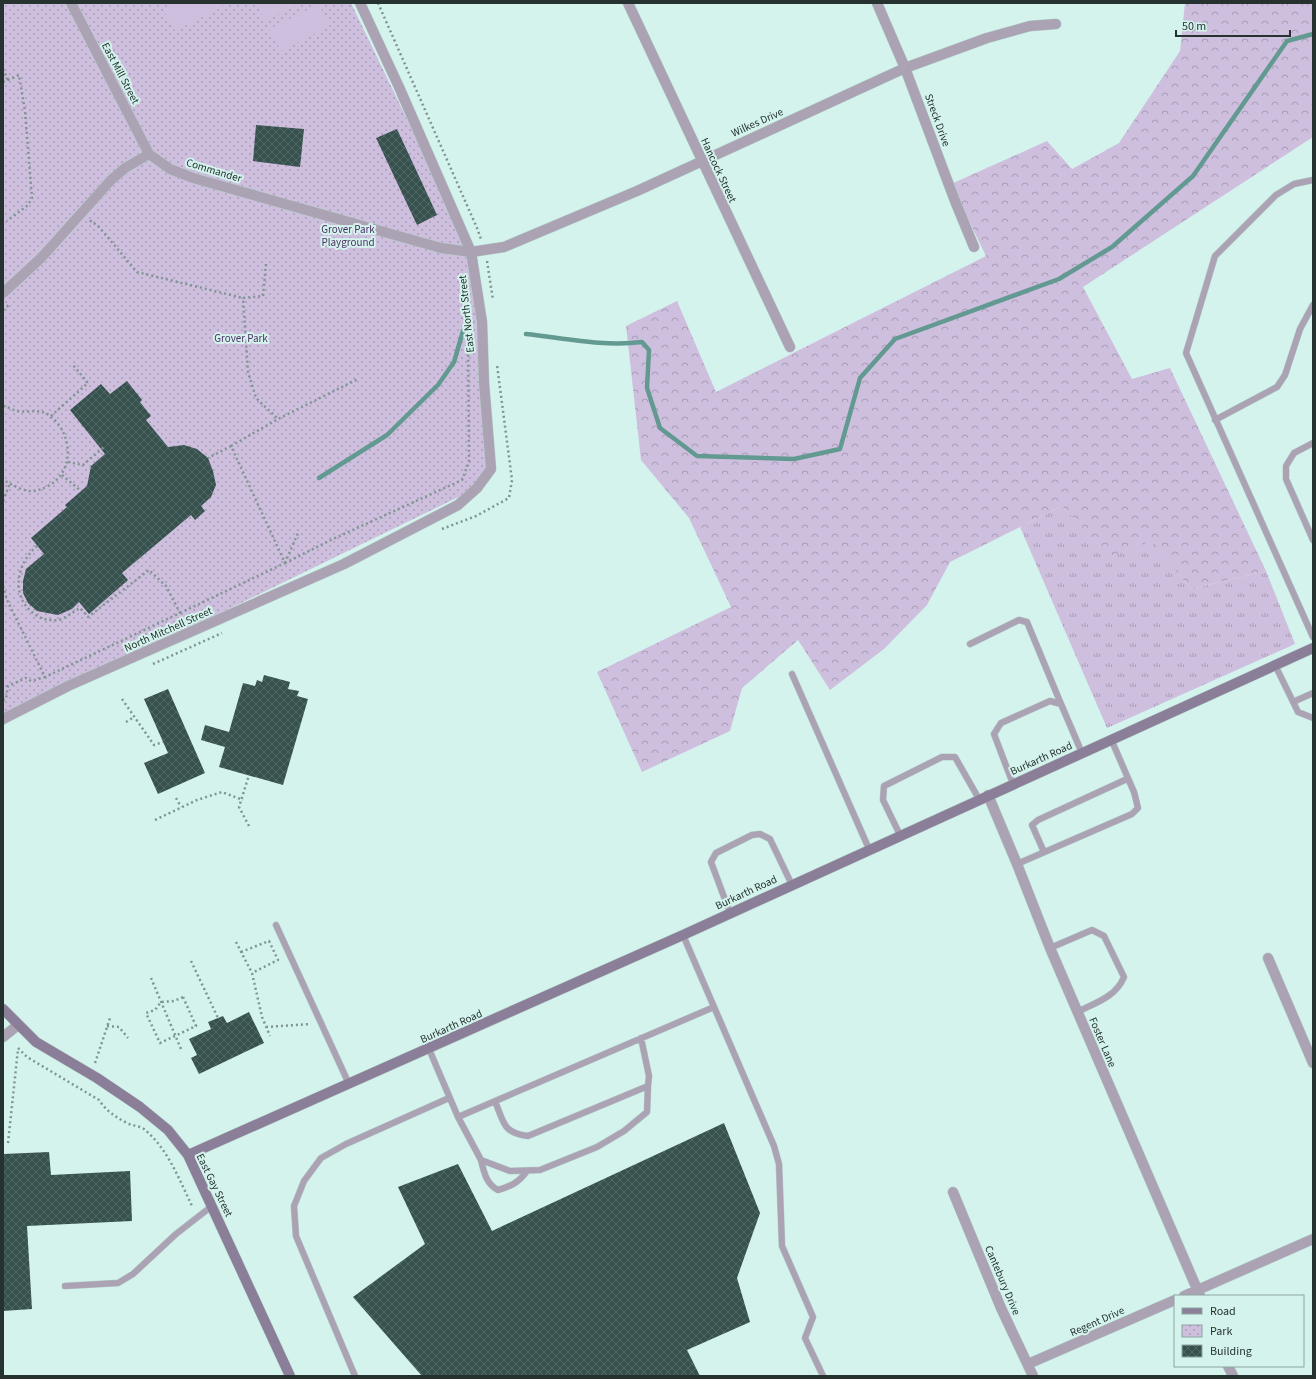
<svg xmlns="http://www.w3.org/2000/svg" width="1316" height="1379" font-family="'Source Sans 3',sans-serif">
  <defs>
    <pattern id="grass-tufts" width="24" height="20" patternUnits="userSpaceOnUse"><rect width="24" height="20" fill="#cfbfdf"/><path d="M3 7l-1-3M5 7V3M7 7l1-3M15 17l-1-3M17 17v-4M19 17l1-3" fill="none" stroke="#a89cb5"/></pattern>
    <pattern id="forest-crowns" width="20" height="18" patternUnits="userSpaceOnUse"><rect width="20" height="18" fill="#cfbfdf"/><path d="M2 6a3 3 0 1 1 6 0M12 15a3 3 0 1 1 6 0" fill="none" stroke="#a89cb5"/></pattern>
    <pattern id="park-dots" width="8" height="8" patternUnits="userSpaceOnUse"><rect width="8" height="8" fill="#cfbfdf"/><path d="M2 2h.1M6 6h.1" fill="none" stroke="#a89cb5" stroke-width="1.8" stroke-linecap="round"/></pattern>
    <pattern id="building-cross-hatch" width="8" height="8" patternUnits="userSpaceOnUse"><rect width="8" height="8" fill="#37524e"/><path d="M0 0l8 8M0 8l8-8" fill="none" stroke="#526865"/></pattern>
  </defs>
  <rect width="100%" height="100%" fill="#d4f3ed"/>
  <path fill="url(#grass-tufts)" d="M 1062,506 L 1109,556 L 1152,540 L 1191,589 L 1266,571 L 1295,644 L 1107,728 L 1020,527 Z"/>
  <path fill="url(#forest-crowns)" d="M 1185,3 L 1313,3 L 1313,137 L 1083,287 L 1132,379 L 1170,368 L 1266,571 L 1191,589 L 1152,541 L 1109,557 L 1062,506 L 950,562 L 927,605 L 884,649 L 830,690 L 798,640 L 742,688 L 730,731 L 642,772 L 597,672 L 731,607 L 689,518 L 641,460 L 626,326 L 677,301 L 716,392 L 986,256 L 951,184 L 1047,141 L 1072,169 L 1119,143 L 1180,51 Z"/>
  <path fill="url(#park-dots)" d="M 3,3 L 351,3 L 471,252 L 491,469 L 477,488 L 3,719 Z"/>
  <path fill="#cfbfdf" d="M 174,3 L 221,3 L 223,7 L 175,31 L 163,9 Z
    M 256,3 L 301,3 L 265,21 Z
    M 319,4 L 330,26 L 281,51 L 269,29 Z"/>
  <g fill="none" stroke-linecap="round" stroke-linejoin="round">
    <path stroke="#629991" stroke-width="4.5" d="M 526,334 C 564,338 604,347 642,342 L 649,350 L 647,388 L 660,428 L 697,456 L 794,459 L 840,449 L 860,378 L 895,339 L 1059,279 L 1112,247 L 1193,176 L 1287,41 L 1313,34
      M 319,478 L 387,435 L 438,385 L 454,362 L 463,331"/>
  </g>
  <path fill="url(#building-cross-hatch)" d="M 256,125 L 304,129 L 300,167 L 253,161 Z
    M 397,129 L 437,215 L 417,225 L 376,138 Z
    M 127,381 L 142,400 L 140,402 L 151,416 L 146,420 L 168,447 L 184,445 L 197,449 L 208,458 L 213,471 L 216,485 L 211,497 L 201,506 L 205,511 L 195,520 L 191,515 L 122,573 L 128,580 L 89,614 L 79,602 L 72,609 L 58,615 L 37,611 L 28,603 L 23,593 L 23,581 L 26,569 L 44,554 L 31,538 L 67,507 L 65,505 L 87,486 L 91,466 L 105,454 L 70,410 L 101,384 L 110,394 Z
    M 264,675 L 290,682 L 288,689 L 299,691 L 297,696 L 308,699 L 283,785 L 219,767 L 225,747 L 201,740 L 205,725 L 229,732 L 243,683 L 255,686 L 257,680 L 262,682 Z
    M 168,689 L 205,773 L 158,794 L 144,763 L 168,753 L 144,699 Z
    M 249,1012 L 264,1043 L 199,1074 L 191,1058 L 197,1055 L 189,1039 L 211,1029 L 208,1022 L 223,1016 L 227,1023 Z
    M 724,1123 L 760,1213 L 737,1278 L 750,1322 L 687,1350 L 700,1376 L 422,1376 L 353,1297 L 425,1244 L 398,1187 L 458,1164 L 492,1231 Z
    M 49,1152 L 51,1175 L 130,1171 L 132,1221 L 27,1226 L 32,1309 L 3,1311 L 3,1154 Z"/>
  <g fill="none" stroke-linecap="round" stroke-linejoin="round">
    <defs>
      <path id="service" d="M 1313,180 L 1294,184 L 1276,195 L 1215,256 L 1186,353 L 1313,637
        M 1215,420 L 1277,387 L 1285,375 L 1300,329 L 1313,305
        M 1313,443 L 1294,453 L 1286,466 L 1286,479 L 1313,540
        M 970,644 L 1019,620 L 1027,622 L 1061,704
        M 1275,665 L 1298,712 L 1313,718
        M 792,674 L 869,849
        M 1293,702 L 1313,693
        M 1013,784 L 994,734 L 1001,723 L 1050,701 L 1061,704 L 1082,753
        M 900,835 L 883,800 L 884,786 L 942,757 L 955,757 L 979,799
        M 1044,852 L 1032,825 L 1038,820 L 1127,779
        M 1017,864 L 1132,814 L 1138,808 L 1134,792 L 1111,739
        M 730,913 L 711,862 L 716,853 L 752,835 L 760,834 L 770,839 L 792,885
        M 276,925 L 349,1084
        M 683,935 L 774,1146 L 779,1164 L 782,1246 L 813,1317 L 805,1338 L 823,1376
        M 1050,948 L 1092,930 L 1104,936 L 1124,977 C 1116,997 1095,1003 1077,1012
        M 429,1049 L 458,1117 L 714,1007
        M 495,1101 C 504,1123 503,1133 528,1136 L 648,1086 L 649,1076 L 641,1038
        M 458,1117 L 481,1160 L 510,1171 L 540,1170 L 597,1147 L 624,1131 L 647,1112 L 648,1086
        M 481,1160 C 484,1172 486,1184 498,1190 C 512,1186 519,1182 527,1171
        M 65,1286 L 118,1283 L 133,1274 L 176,1234 L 212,1206
        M 355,1376 L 296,1236 L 294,1206 L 304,1181 L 321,1158 L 346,1144 L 449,1098"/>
      <path id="minor" d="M 71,3 L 149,154 L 170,169 L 193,178 L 441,248 L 471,252 L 504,247 L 637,191 L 905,68 L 987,38 L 1030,26 L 1056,24
        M 628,3 L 790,347
        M 877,3 L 905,68 L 955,201 L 974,247
        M 3,293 L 41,258 L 111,180 L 125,168 L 149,154
        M 988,795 L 1017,864 L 1050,948 L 1200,1296
        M 1268,958 L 1313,1063
        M 3,1037 L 18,1025
        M 953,1192 L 1001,1308 L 1033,1376
        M 1184,1296 L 1313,1239
        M 1028,1364 L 1175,1300
        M 1228,1366 L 1233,1376"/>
      <path id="tertiary" d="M 3,719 L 68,686 L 344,564 L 458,505 L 477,488 L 491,469 L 484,383 L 482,322 L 471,252 L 399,87 L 360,3"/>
      <path id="secondary" d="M 3,1009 L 36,1042 L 97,1078 L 140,1107 L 168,1130 L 188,1155 L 290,1376
        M 188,1155 L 683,935 L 1313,648"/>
    </defs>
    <use href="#service" stroke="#b5d0cb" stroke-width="7"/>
    <use href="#minor" stroke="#b5d0cb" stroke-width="11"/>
    <use href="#tertiary" stroke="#b5d0cb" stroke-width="11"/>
    <use href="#secondary" stroke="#b5d0cb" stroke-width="11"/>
    <path stroke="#7f9591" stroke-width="2.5" stroke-dasharray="2 3" stroke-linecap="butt" d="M 378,3 L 477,228 L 481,239
      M 3,69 L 8,80
      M 3,82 L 19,75 L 25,111 L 32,198 L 28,205 L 7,221
      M 90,222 L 91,221 L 99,227 L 137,272 L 243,298
      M 487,261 L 493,300
      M 266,264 L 263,296 L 243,298 L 248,372 L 256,398 L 278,419
      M 3,310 L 10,304
      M 3,406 C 8,407 13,410 17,411 C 29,413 41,408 50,416 C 73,433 75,472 48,486 C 42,489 38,491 31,491 C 21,491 12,484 3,480
      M 51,416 L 88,383 L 73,365
      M 231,446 L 278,419 L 358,379
      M 68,462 L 83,465 L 104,447
      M 62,475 L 81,491
      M 3,501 L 10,483
      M 442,529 L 476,516 L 509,498 L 512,480 L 497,365
      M 37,546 C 17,563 10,595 33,613 C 40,619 49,621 59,620 C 66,618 74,611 80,608 L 88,617 L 149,570 L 166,586 L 180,613 L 45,677
      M 285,563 L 333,539 L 462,480 L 469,462 L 468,340
      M 285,563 L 298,533
      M 3,586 L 7,600 L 45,677 L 31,681 L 26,678 L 8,686 L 6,699 L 3,700
      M 180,613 L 285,563 L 231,446 L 208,458
      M 153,664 L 222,633
      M 122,699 L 154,745 L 163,742
      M 126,722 L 134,717
      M 176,798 L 181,807
      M 155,820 L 197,800 L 222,792 L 243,800
      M 249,826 L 239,807 L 249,775
      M 236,942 L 252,973 L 262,1017 L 270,1036
      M 241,952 L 269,941 L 278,960 L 252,973
      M 191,961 L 218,1018
      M 151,978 L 181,1049
      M 183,997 L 196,1026 L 160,1043 L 146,1013 L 155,1010 L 161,1002 L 174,1001 Z
      M 107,1026 L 119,1027 L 128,1038
      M 266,1027 L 311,1024
      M 18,1048 L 27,1057 L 99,1100 C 106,1111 117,1118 129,1124 C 134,1126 140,1126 144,1129 C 168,1149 179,1179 192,1206
      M 95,1063 L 110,1018
      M 8,1143 L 18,1049"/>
    <use href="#service" stroke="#aba2b4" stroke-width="6"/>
    <use href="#minor" stroke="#aba2b4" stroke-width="10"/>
    <use href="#tertiary" stroke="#aba2b4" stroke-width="10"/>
    <use href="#secondary" stroke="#8b7e98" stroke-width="10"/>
  </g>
  <g text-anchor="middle" stroke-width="4" stroke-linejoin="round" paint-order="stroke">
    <g font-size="11" fill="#263230" stroke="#d4f3ed">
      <text transform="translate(121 73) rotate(62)" y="4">East Mill Street</text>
      <text transform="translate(938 120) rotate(70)" y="4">Streck Drive</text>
      <text transform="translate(757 122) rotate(-24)" y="4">Wilkes Drive</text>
      <text transform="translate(214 170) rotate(17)" y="4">Commander</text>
      <text transform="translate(719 170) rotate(65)" y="4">Hancock Street</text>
      <text transform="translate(466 314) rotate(-96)" y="4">East North Street</text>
      <text transform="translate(168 629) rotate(-24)" y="4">North Mitchell Street</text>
      <text transform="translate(1041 758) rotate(-24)" y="4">Burkarth Road</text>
      <text transform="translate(746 892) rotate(-25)" y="4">Burkarth Road</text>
      <text transform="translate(451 1026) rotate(-24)" y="4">Burkarth Road</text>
      <text transform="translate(1103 1042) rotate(67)" y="4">Foster Lane</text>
      <text transform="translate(215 1185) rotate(64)" y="4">East Gay Street</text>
      <text transform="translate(1003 1280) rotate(67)" y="4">Cantebury Drive</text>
      <text transform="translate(1097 1321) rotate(-24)" y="4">Regent Drive</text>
    </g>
    <g font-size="11" fill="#4d3165" stroke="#d4f3ed">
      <text x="348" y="233">Grover Park<tspan x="348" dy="13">Playground</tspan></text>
      <text x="241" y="342">Grover Park</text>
    </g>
  </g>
  <rect width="1316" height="1379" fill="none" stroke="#263230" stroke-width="8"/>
  <rect x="1174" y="1295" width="130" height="72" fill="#d4f3ed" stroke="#8ea6a1"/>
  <rect x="1182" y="1308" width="20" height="6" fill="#8b7e98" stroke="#8ea6a1"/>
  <text x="1210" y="1315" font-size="12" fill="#263230">Road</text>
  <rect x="1182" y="1325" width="20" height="12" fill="url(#park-dots)" stroke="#8ea6a1"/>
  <text x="1210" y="1335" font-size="12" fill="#263230">Park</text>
  <rect x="1182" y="1345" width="20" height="12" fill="url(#building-cross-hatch)" stroke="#8ea6a1"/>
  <text x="1210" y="1355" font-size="12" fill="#263230">Building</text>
  <path d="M1176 30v6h114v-6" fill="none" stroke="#263230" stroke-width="2"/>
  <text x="1182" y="30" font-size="12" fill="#263230" stroke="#d4f3ed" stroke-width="3" paint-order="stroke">50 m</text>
</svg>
